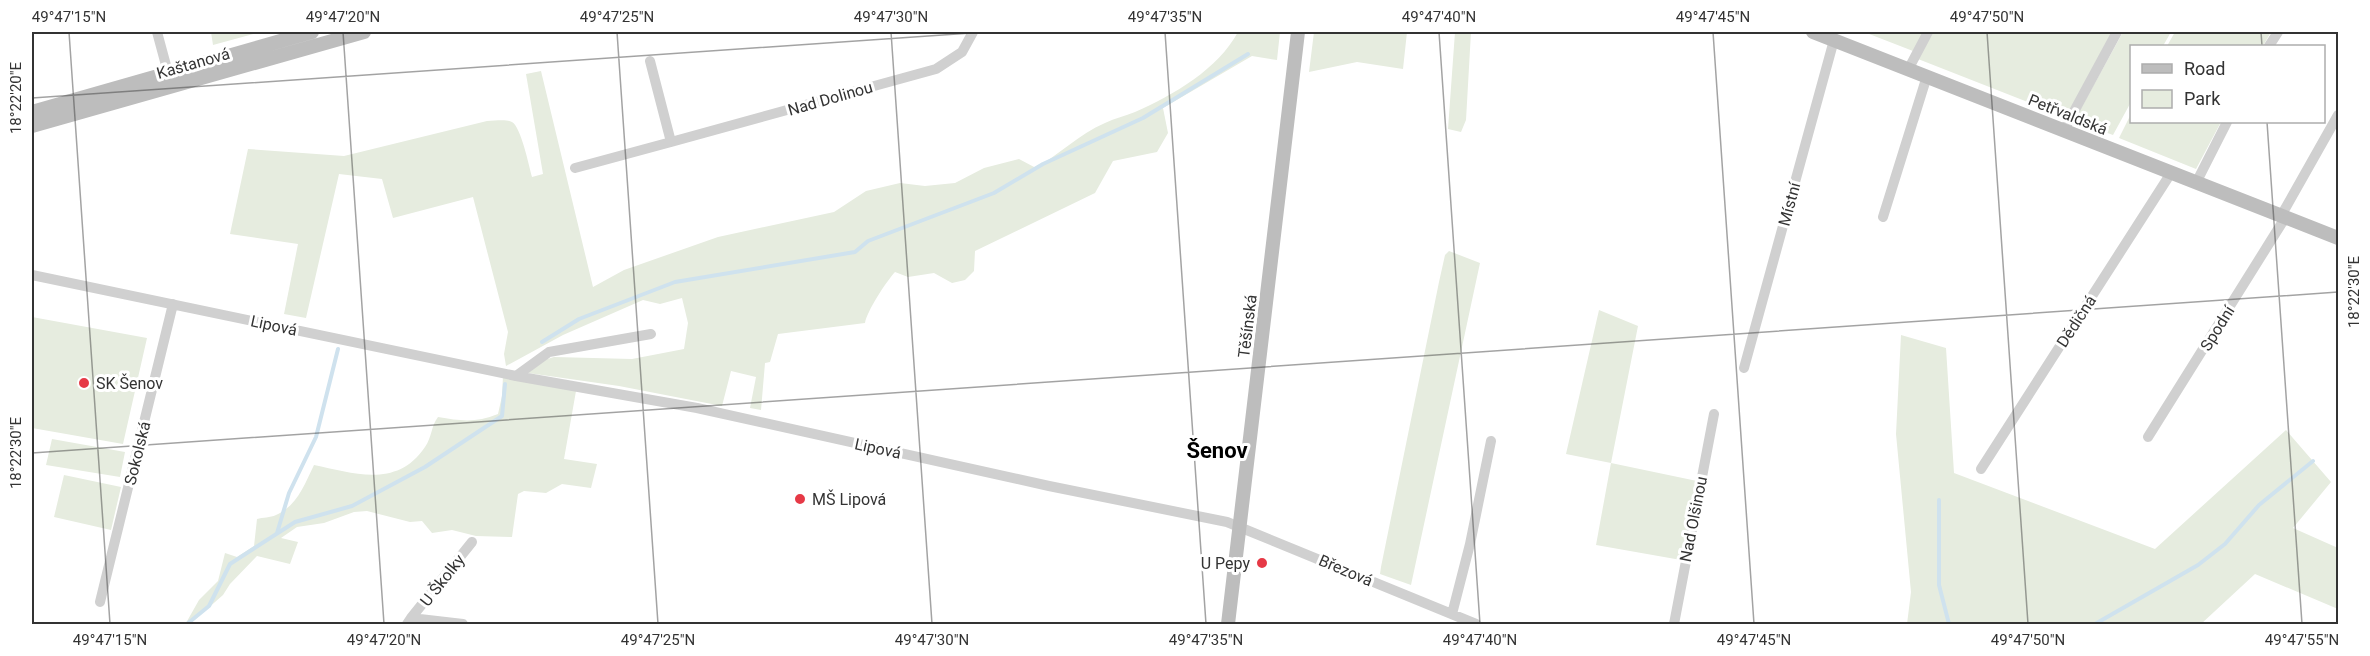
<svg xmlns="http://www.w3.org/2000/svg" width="2370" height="656" font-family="Roboto,sans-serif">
  <rect width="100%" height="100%" fill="#fff"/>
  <path fill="#e6ecdf" d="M 211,32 L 261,32 L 213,45 Z
    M 1238,32 L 1280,32 L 1277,60 L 1252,56 L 1163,108 L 1168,133 L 1157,152 L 1113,161 L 1095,193 L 975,251 L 974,271 L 965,280 L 952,283 L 934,273 L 908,277 L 895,272 C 886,282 867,311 865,323 L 778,334 L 770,362 L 765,363 L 761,410 L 750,408 L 756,377 L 731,371 L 722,406 L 619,386 L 528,373 L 544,360 L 554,357 L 632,359 L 684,349 L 688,323 L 682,298 L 660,304 L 643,300 L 563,335 L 506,366 L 504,354 L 508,332 L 473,197 L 393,218 L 382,179 L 339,174 L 306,318 L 284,314 L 298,244 L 230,234 L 248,149 L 344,156 L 487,121 C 495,121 506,119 512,122 C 521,127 529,166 532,177 L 543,174 L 526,74 L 541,71 L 593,287 L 624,270 L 718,237 L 834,212 L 866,191 L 900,183 L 925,186 L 955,183 L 984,168 L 1019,159 L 1036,168 C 1060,154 1079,134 1105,123 C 1115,118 1125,116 1135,112 C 1174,95 1218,69 1238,32 Z
    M 1314,32 L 1407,32 L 1403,69 L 1357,62 L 1309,72 Z
    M 1455,32 L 1471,32 L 1466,120 L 1461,132 L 1448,129 Z
    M 1864,32 L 1924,32 L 1913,51 Z
    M 1933,32 L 2113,32 L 2066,117 L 1918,59 Z
    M 2123,32 L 2171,32 L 2163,46 L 2132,46 L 2131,102 L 2113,135 L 2074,121 Z
    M 2175,32 L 2271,32 L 2263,46 L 2167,46 Z
    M 2131,114 L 2132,122 L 2221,122 L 2196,169 L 2119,138 Z
    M 1449,251 L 1480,263 L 1411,585 L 1380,574 L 1381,567 L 1439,282 L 1445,255 Z
    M 1599,310 L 1638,326 L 1611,463 L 1697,481 L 1681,560 L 1596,545 L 1611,463 L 1566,454 Z
    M 32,317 L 147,338 L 123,444 L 32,428 Z
    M 1901,335 L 1946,348 L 1954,473 L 2155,549 L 2286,430 L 2331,482 L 2293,528 L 2338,548 L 2338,609 L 2255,574 L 2201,624 L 1907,624 L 1911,592 L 1896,434 Z
    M 503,376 L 576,391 L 564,459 L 597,464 L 591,488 L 562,484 L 546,493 L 524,491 L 518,494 L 512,537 L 476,536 L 452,530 L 432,533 L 422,521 L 410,522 L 367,511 L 354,512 L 324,523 L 297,527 L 281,538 L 298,542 L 290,564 L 257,556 L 230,584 L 223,595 L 190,624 L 186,623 L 199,600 L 218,581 L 225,553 L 237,557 L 254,546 L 257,519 C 263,517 270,518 276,515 C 298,505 304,485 314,465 C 353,473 397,489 425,447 C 432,437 431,426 438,417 C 461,421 476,423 498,414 L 502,396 Z
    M 52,439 L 125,452 L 120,477 L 46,465 Z
    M 64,475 L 121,487 L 111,530 L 54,517 Z"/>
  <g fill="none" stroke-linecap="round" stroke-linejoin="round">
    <path stroke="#cfe2ee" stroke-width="4" d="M 542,342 L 579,319 L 675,282 L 855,252 L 868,241 L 994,193 L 1043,164 L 1143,118 L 1248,54
      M 1939,500 L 1939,585 L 1949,624
      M 277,533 L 289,493 L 316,437 L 338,349
      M 187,624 L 209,606 L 230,564 L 295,522 L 352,506 L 425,467 L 502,416 L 505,384
      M 2095,624 L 2198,565 L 2225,544 L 2259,505 L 2313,461"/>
    <path stroke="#d0d0d0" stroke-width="10" d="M 157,32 L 170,80
      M 2269,46 L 2278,32
      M 1909,68 L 1928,32
      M 2064,130 L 2117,32
      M 671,142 L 936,69 L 962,52 L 973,32
      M 575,168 L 671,142 L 650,61
      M 2196,183 L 2227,122
      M 2281,216 L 2338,115
      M 1883,217 L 1927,76
      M 32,275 L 516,376 L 697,408 L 1049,486 L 1227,522 L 1476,624
      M 1744,368 L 1834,40
      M 516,376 L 549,352 L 651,334
      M 2148,437 L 2285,218
      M 1981,469 L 2171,173
      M 100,602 L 173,304
      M 1452,614 L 1470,544 L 1491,441
      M 411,618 L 472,542
      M 407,624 L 411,618 L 463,624
      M 1674,624 L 1714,414"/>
    <path stroke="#bdbdbd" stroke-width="14" d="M 1813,32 L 2338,238
      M 32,112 L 312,32
      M 32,126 L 364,32
      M 1228,624 L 1298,32"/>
  </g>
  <path fill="none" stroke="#333" stroke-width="1.5" stroke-opacity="0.45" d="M 69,32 L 110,624M 343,32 L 384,624M 617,32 L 658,624M 891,32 L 932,624M 1165,32 L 1206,624M 1439,32 L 1480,624M 1713,32 L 1754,624M 1987,32 L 2028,624M 2261,32 L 2262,46M 32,98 L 986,32M 2267,122 L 2302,624M 32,453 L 2338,292"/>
  <g fill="#e63946" stroke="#fff" stroke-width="2">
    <circle cx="84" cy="383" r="6"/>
    <circle cx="800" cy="499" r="6"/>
    <circle cx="1262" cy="563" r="6"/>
  </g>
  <g text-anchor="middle" stroke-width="6" stroke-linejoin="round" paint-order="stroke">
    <g font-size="16" fill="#333" stroke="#fff">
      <text transform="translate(193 63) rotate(-16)" y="6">Kaštanová</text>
      <text transform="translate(830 98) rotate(-16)" y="6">Nad Dolinou</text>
      <text transform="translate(2068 114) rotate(22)" y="6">Petřvaldská</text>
      <text transform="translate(1789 204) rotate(-75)" y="6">Místní</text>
      <text transform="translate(2076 321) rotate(-57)" y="6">Dědičná</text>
      <text transform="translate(274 325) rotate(12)" y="6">Lipová</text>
      <text transform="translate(1247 326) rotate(-83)" y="6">Těšínská</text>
      <text transform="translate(2217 328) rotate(-58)" y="6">Spodní</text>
      <text transform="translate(878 448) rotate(12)" y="6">Lipová</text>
      <text transform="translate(137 453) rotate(-76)" y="6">Sokolská</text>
      <text transform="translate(1693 519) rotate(-79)" y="6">Nad Olšinou</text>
      <text transform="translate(1346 570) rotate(23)" y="6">Březová</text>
      <text transform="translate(442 580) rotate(-52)" y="6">U Školky</text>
    </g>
    <g font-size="16" fill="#333" stroke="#fff" text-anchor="start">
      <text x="96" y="389">SK Šenov</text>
      <text x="812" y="505">MŠ Lipová</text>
      <text x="1250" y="569" text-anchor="end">U Pepy</text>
    </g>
    <g font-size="22" font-weight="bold" fill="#000" stroke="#fff">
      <text x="1217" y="458">Šenov</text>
    </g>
  </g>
  <rect width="2370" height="656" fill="none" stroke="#ffffff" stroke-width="66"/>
  <rect x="2130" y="45" width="195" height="78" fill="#ffffff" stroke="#adadad" stroke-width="1.5"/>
  <rect x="2142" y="64" width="30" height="9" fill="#bdbdbd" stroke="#adadad" stroke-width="1.5"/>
  <text x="2184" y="75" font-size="18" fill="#333333">Road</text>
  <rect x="2142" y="90" width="30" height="18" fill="#e6ecdf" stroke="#adadad" stroke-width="1.5"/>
  <text x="2184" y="105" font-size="18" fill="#333333">Park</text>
  <rect x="33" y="33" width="2304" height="590" fill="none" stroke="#333" stroke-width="2"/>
  <g font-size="15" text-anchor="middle" fill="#333">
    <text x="69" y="22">49°47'15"N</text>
    <text x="343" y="22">49°47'20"N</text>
    <text x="617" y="22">49°47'25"N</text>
    <text x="891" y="22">49°47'30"N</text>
    <text x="1165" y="22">49°47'35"N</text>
    <text x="1439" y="22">49°47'40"N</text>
    <text x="1713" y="22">49°47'45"N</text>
    <text x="1987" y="22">49°47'50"N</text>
    <text transform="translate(16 98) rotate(-90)" y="5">18°22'20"E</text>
    <text transform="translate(2354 292) rotate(-90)" y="5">18°22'30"E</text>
    <text transform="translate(16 453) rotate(-90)" y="5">18°22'30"E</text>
    <text x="110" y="645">49°47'15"N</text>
    <text x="384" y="645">49°47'20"N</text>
    <text x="658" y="645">49°47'25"N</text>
    <text x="932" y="645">49°47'30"N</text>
    <text x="1206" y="645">49°47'35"N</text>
    <text x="1480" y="645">49°47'40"N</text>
    <text x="1754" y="645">49°47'45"N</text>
    <text x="2028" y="645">49°47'50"N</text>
    <text x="2302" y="645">49°47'55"N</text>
  </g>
</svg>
